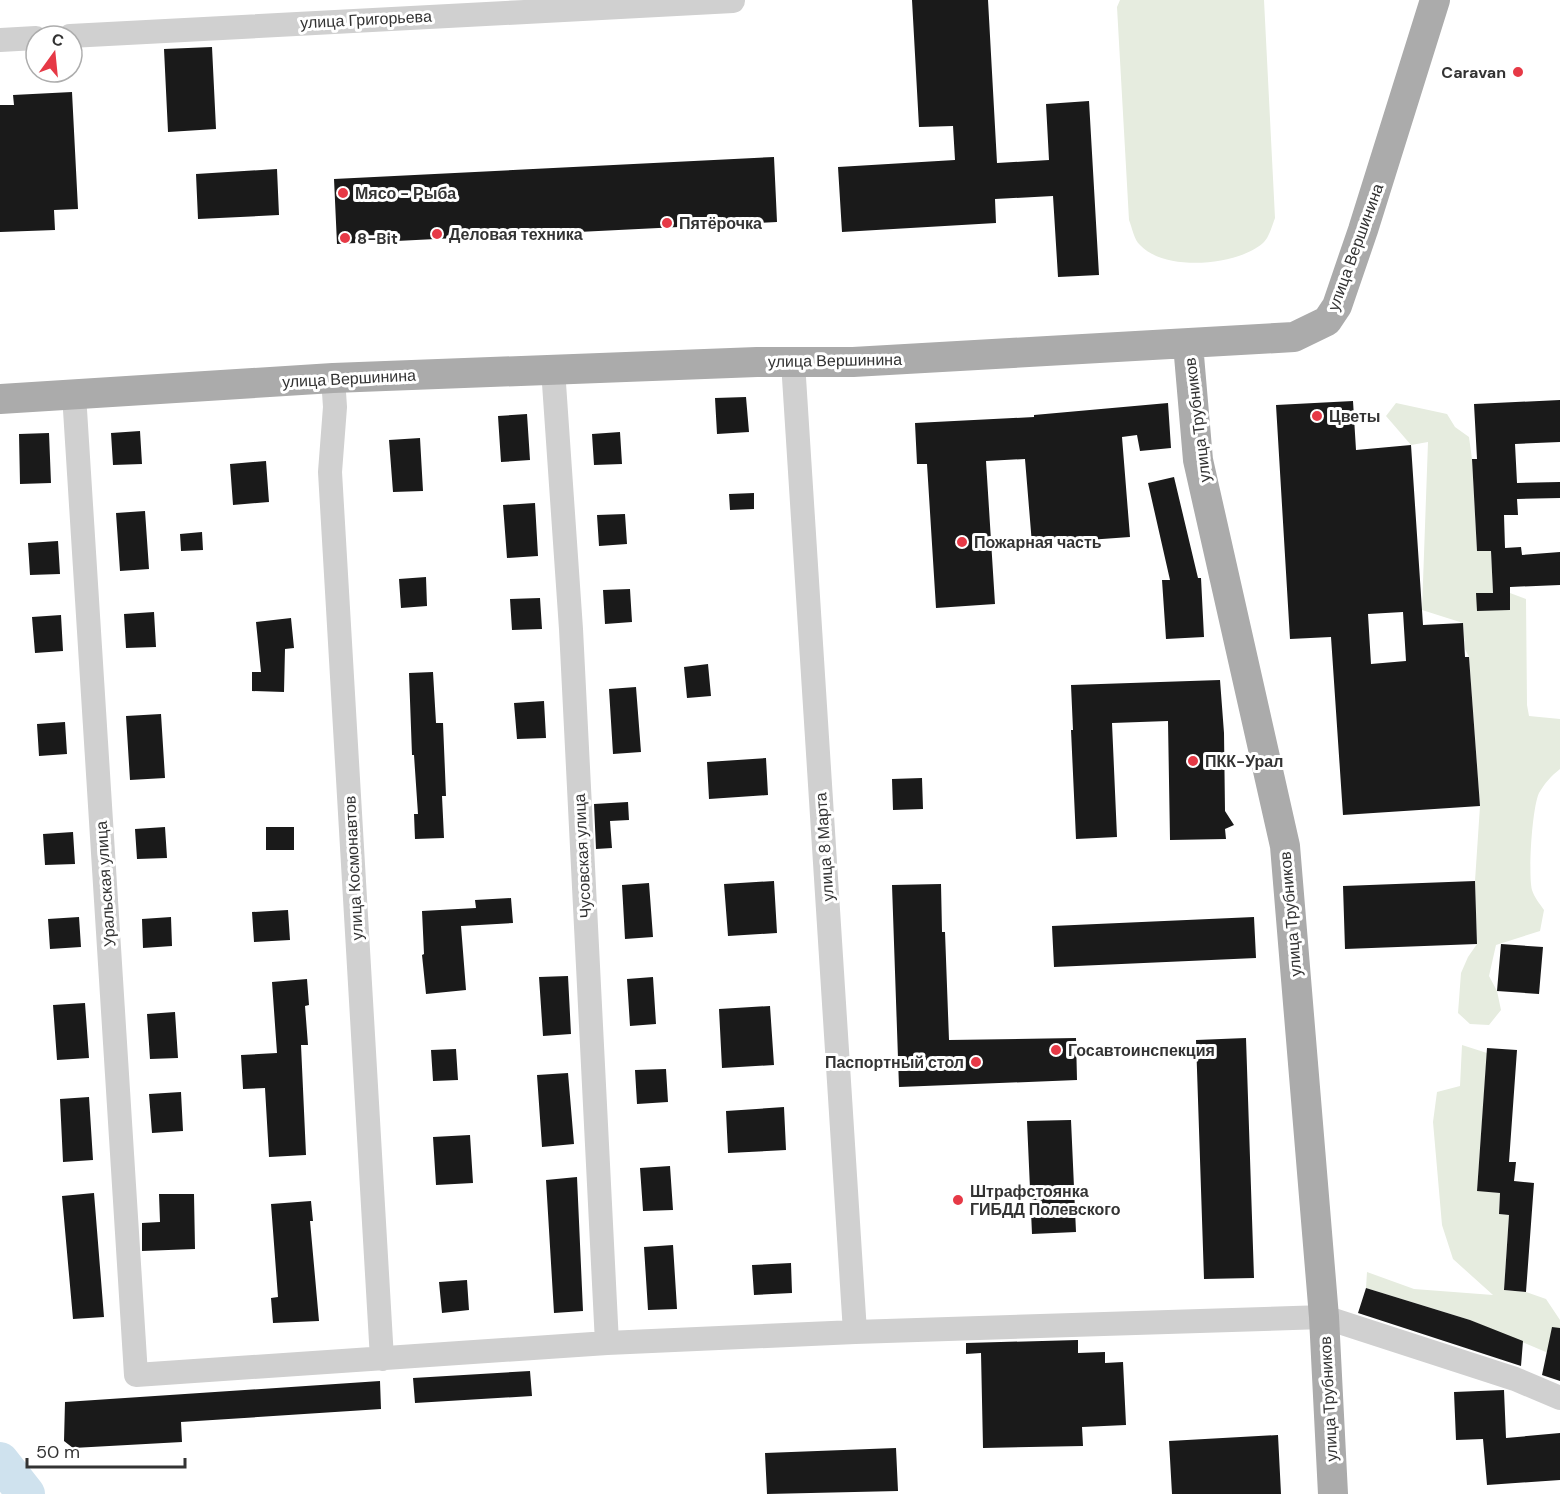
<svg xmlns="http://www.w3.org/2000/svg" width="1560" height="1494" font-family="'DM Sans',sans-serif">
  <rect width="100%" height="100%" fill="#fff"/>
  <path fill="#e6ecdf" d="M 1120,0 L 1264,0 L 1275,218 C 1272,226 1269,238 1263,243 C 1237,266 1165,272 1140,245 C 1134,240 1132,227 1129,220 L 1117,7 Z
    M 1396,403 L 1447,414 L 1455,427 L 1469,437 L 1472,459 L 1477,551 L 1491,551 L 1493,593 L 1477,593 L 1477,610 L 1510,610 L 1510,593 L 1526,599 L 1527,705 L 1529,716 L 1560,719 L 1560,769 C 1551,776 1545,783 1539,793 C 1532,808 1528,874 1532,890 C 1534,897 1540,904 1544,910 L 1540,931 L 1496,945 L 1489,976 L 1497,991 L 1501,1010 L 1489,1025 L 1470,1024 L 1458,1013 L 1461,973 L 1468,957 L 1477,944 L 1475,881 L 1480,806 L 1469,657 L 1465,649 L 1463,623 L 1422,610 L 1428,442 L 1411,445 L 1386,416 Z
    M 1462,1045 L 1487,1053 L 1477,1190 L 1500,1193 L 1499,1214 L 1509,1215 L 1504,1290 L 1526,1292 L 1546,1299 L 1560,1320 L 1560,1358 L 1470,1320 L 1366,1288 L 1367,1272 L 1414,1289 L 1493,1295 L 1453,1259 L 1442,1225 L 1433,1122 L 1437,1092 L 1460,1086 Z"/>
  <g fill="none" stroke-linecap="round" stroke-linejoin="round">
    <path stroke="#cfe2ee" stroke-width="38" d="M 0,1461 L 26,1494"/>
  </g>
  <path fill="#1a1a1a" fill-rule="evenodd" d="M 912,0 L 988,0 L 997,163 L 1049,160 L 1046,104 L 1089,101 L 1099,275 L 1058,277 L 1053,196 L 995,199 L 996,223 L 842,232 L 838,167 L 955,160 L 953,126 L 919,127 Z
    M 212,47 L 216,129 L 168,132 L 164,49 Z
    M 72,92 L 78,209 L 54,210 L 55,230 L 0,232 L 0,105 L 14,105 L 13,95 Z
    M 774,157 L 777,222 L 337,244 L 334,179 Z
    M 277,169 L 279,215 L 198,219 L 196,174 Z
    M 746,397 L 749,432 L 717,434 L 715,398 Z
    M 1560,400 L 1560,442 L 1515,444 L 1517,483 L 1560,482 L 1560,498 L 1517,499 L 1518,515 L 1504,515 L 1505,548 L 1521,547 L 1522,555 L 1560,552 L 1560,585 L 1510,587 L 1510,610 L 1477,611 L 1476,593 L 1493,593 L 1491,551 L 1477,551 L 1472,459 L 1477,459 L 1474,404 Z
    M 1353,401 L 1356,450 L 1411,445 L 1423,625 L 1463,623 L 1465,657 L 1469,657 L 1480,806 L 1343,815 L 1331,637 L 1290,639 L 1276,405 ZM 1403,612 L 1406,661 L 1371,664 L 1368,614 Z
    M 1168,403 L 1171,448 L 1140,451 L 1137,435 L 1122,437 L 1130,537 L 1032,544 L 1025,459 L 986,461 L 995,604 L 936,608 L 927,464 L 917,464 L 915,423 L 1034,417 L 1034,415 Z
    M 527,414 L 530,460 L 501,462 L 498,416 Z
    M 140,431 L 142,464 L 113,465 L 111,433 Z
    M 620,432 L 622,464 L 594,465 L 592,434 Z
    M 49,433 L 51,483 L 20,484 L 19,434 Z
    M 420,438 L 423,491 L 393,492 L 389,440 Z
    M 266,461 L 269,502 L 233,505 L 230,464 Z
    M 1174,477 L 1198,578 L 1201,578 L 1204,637 L 1166,639 L 1162,580 L 1170,580 L 1148,483 Z
    M 754,493 L 754,509 L 730,510 L 729,494 Z
    M 535,503 L 538,556 L 507,558 L 503,505 Z
    M 145,511 L 149,569 L 120,571 L 116,513 Z
    M 625,514 L 627,544 L 599,546 L 597,515 Z
    M 202,532 L 203,550 L 181,551 L 180,534 Z
    M 58,541 L 60,574 L 30,575 L 28,543 Z
    M 426,577 L 427,606 L 401,608 L 399,579 Z
    M 630,589 L 632,622 L 605,624 L 603,590 Z
    M 540,598 L 542,629 L 512,630 L 510,599 Z
    M 154,612 L 156,647 L 126,648 L 124,614 Z
    M 61,615 L 63,651 L 35,653 L 32,617 Z
    M 291,618 L 294,648 L 285,649 L 284,692 L 252,691 L 252,672 L 261,672 L 256,622 Z
    M 708,664 L 711,696 L 687,698 L 684,667 Z
    M 433,672 L 436,723 L 443,723 L 446,796 L 442,796 L 444,838 L 415,839 L 414,814 L 418,814 L 414,755 L 412,755 L 409,673 Z
    M 1220,680 L 1224,733 L 1225,811 L 1234,825 L 1225,829 L 1226,839 L 1170,840 L 1168,721 L 1112,723 L 1117,837 L 1076,839 L 1071,730 L 1073,730 L 1071,685 Z
    M 636,687 L 641,752 L 613,754 L 609,689 Z
    M 544,701 L 546,738 L 517,739 L 514,703 Z
    M 161,714 L 165,778 L 130,780 L 126,716 Z
    M 65,722 L 67,754 L 39,756 L 37,724 Z
    M 766,758 L 768,795 L 709,799 L 707,762 Z
    M 922,778 L 923,809 L 893,810 L 892,779 Z
    M 628,802 L 629,820 L 610,821 L 612,848 L 596,849 L 594,804 Z
    M 165,827 L 167,858 L 137,859 L 135,829 Z
    M 266,827 L 294,827 L 294,850 L 266,850 Z
    M 73,832 L 75,864 L 45,865 L 43,834 Z
    M 774,881 L 777,933 L 728,936 L 724,884 Z
    M 1475,881 L 1477,944 L 1345,949 L 1343,886 Z
    M 649,883 L 653,937 L 625,939 L 622,885 Z
    M 941,884 L 942,932 L 945,932 L 949,1040 L 1076,1038 L 1077,1080 L 899,1087 L 892,885 Z
    M 511,898 L 513,923 L 461,926 L 466,990 L 426,994 L 422,955 L 424,954 L 422,911 L 476,908 L 475,900 Z
    M 288,910 L 290,940 L 254,942 L 252,912 Z
    M 79,917 L 81,947 L 50,949 L 48,919 Z
    M 171,917 L 172,946 L 143,948 L 142,919 Z
    M 1254,917 L 1256,958 L 1054,967 L 1052,926 Z
    M 1501,944 L 1543,947 L 1539,994 L 1497,991 Z
    M 568,976 L 571,1034 L 543,1036 L 539,977 Z
    M 653,977 L 656,1024 L 630,1026 L 627,979 Z
    M 307,979 L 309,1005 L 305,1006 L 308,1045 L 301,1045 L 306,1155 L 269,1157 L 265,1088 L 243,1089 L 241,1055 L 277,1053 L 272,982 Z
    M 85,1003 L 89,1058 L 57,1060 L 53,1005 Z
    M 770,1006 L 774,1065 L 722,1068 L 719,1009 Z
    M 175,1012 L 178,1058 L 150,1059 L 147,1014 Z
    M 1246,1038 L 1254,1278 L 1204,1279 L 1196,1040 Z
    M 1487,1048 L 1517,1050 L 1509,1162 L 1516,1162 L 1514,1181 L 1534,1183 L 1526,1292 L 1504,1290 L 1509,1215 L 1499,1214 L 1500,1193 L 1477,1191 Z
    M 456,1049 L 458,1080 L 433,1081 L 431,1050 Z
    M 666,1069 L 668,1102 L 637,1104 L 635,1070 Z
    M 568,1073 L 574,1144 L 542,1147 L 537,1075 Z
    M 181,1092 L 183,1131 L 152,1133 L 149,1094 Z
    M 89,1097 L 93,1160 L 63,1162 L 60,1099 Z
    M 784,1107 L 786,1150 L 728,1153 L 726,1111 Z
    M 1071,1120 L 1076,1232 L 1032,1234 L 1027,1121 Z
    M 470,1135 L 473,1183 L 436,1185 L 433,1137 Z
    M 670,1166 L 673,1210 L 643,1211 L 640,1168 Z
    M 577,1177 L 583,1311 L 554,1313 L 546,1180 Z
    M 94,1193 L 104,1317 L 73,1319 L 62,1196 Z
    M 159,1194 L 194,1194 L 195,1249 L 142,1251 L 142,1223 L 160,1222 Z
    M 311,1201 L 313,1221 L 310,1221 L 319,1321 L 273,1323 L 271,1298 L 278,1297 L 271,1204 Z
    M 673,1245 L 677,1309 L 648,1310 L 644,1247 Z
    M 791,1263 L 792,1293 L 754,1295 L 752,1265 Z
    M 467,1280 L 469,1310 L 442,1313 L 439,1282 Z
    M 1366,1288 L 1470,1320 L 1523,1341 L 1521,1366 L 1358,1313 Z
    M 1552,1327 L 1560,1328 L 1560,1381 L 1542,1375 Z
    M 1078,1340 L 1078,1353 L 1105,1352 L 1105,1363 L 1123,1362 L 1126,1425 L 1082,1427 L 1083,1446 L 983,1448 L 981,1353 L 966,1354 L 966,1343 Z
    M 530,1371 L 532,1396 L 415,1403 L 413,1378 Z
    M 380,1381 L 381,1409 L 181,1422 L 182,1442 L 73,1448 L 64,1441 L 65,1402 Z
    M 1504,1390 L 1506,1438 L 1560,1433 L 1560,1480 L 1487,1485 L 1483,1439 L 1456,1440 L 1454,1392 Z
    M 1278,1435 L 1281,1494 L 1172,1494 L 1169,1441 Z
    M 896,1448 L 898,1491 L 767,1494 L 765,1453 Z"/>
  <g fill="none" stroke-linecap="round" stroke-linejoin="round">
    <path stroke="#d0d0d0" stroke-width="24" d="M 70,36 L 733,1
      M 0,40 L 36,38
      M 793,362 L 855,1332
      M 553,369 L 571,629 L 607,1343
      M 333,378 L 335,407 L 330,472 L 382,1359
      M 74,394 L 136,1375 L 607,1343 L 855,1332 L 1324,1317 L 1515,1379 L 1560,1398"/>
    <path stroke="#ababab" stroke-width="30" d="M 1188,344 L 1198,460 L 1285,846 L 1324,1317 L 1333,1494
      M 0,399 L 333,378 L 757,362 L 853,362 L 1294,337 L 1327,321 L 1337,306 L 1363,230 L 1435,0"/>
  </g>
  <g fill="#e63946" stroke="#fff" stroke-width="2">
    <circle cx="1518" cy="72" r="6"/>
    <circle cx="343" cy="193" r="6"/>
    <circle cx="667" cy="223" r="6"/>
    <circle cx="437" cy="234" r="6"/>
    <circle cx="345" cy="238" r="6"/>
    <circle cx="1317" cy="416" r="6"/>
    <circle cx="962" cy="542" r="6"/>
    <circle cx="1193" cy="761" r="6"/>
    <circle cx="1056" cy="1050" r="6"/>
    <circle cx="976" cy="1062" r="6"/>
    <circle cx="958" cy="1200" r="6"/>
  </g>
  <g text-anchor="middle" stroke-width="6" stroke-linejoin="round" paint-order="stroke">
    <g font-size="16" fill="#333" stroke="#fff">
      <text transform="translate(366 19) rotate(-3)" y="6">улица Григорьева</text>
      <text transform="translate(1355 247) rotate(-70)" y="6">улица Вершинина</text>
      <text transform="translate(835 360) rotate(-1)" y="6">улица Вершинина</text>
      <text transform="translate(349 378) rotate(-3)" y="6">улица Вершинина</text>
      <text transform="translate(1197 420) rotate(-97)" y="6">улица Трубников</text>
      <text transform="translate(824 847) rotate(-94)" y="6">улица 8 Марта</text>
      <text transform="translate(582 856) rotate(-93)" y="6">Чусовская улица</text>
      <text transform="translate(353 868) rotate(-93)" y="6">улица Космонавтов</text>
      <text transform="translate(105 884) rotate(-94)" y="6">Уральская улица</text>
      <text transform="translate(1290 914) rotate(-95)" y="6">улица Трубников</text>
      <text transform="translate(1328 1399) rotate(-93)" y="6">улица Трубников</text>
    </g>
    <g font-size="16" font-weight="bold" fill="#333" stroke="#fff" text-anchor="start">
      <text x="1506" y="78" text-anchor="end">Caravan</text>
      <text x="355" y="199">Мясо - Рыба</text>
      <text x="679" y="229">Пятёрочка</text>
      <text x="449" y="240">Деловая техника</text>
      <text x="357" y="244">8-Bit</text>
      <text x="1329" y="422">Цветы</text>
      <text x="974" y="548">Пожарная часть</text>
      <text x="1205" y="767">ПКК-Урал</text>
      <text x="1068" y="1056">Госавтоинспекция</text>
      <text x="964" y="1068" text-anchor="end">Паспортный стол</text>
      <text x="970" y="1197">Штрафстоянка<tspan x="970" dy="18">ГИБДД Полевского</tspan></text>
    </g>
  </g>
  <g transform="translate(54 54) rotate(15)"><circle r="28" fill="#ffffff" stroke="#adadad" stroke-width="1.5"/>
  <path d="M0-4.5L10 22L0 15L-10 22Z" fill="#e63946"/>
  <text y="-9" font-size="16" font-weight="bold" text-anchor="middle" fill="#333333">С</text>
  </g>
  <path d="M27 1458v9h158v-9" fill="none" stroke="#333333" stroke-width="3"/>
  <text x="36" y="1458" font-size="18" fill="#333333" stroke="#ffffff" stroke-width="4.5" paint-order="stroke">50 m</text>
</svg>
